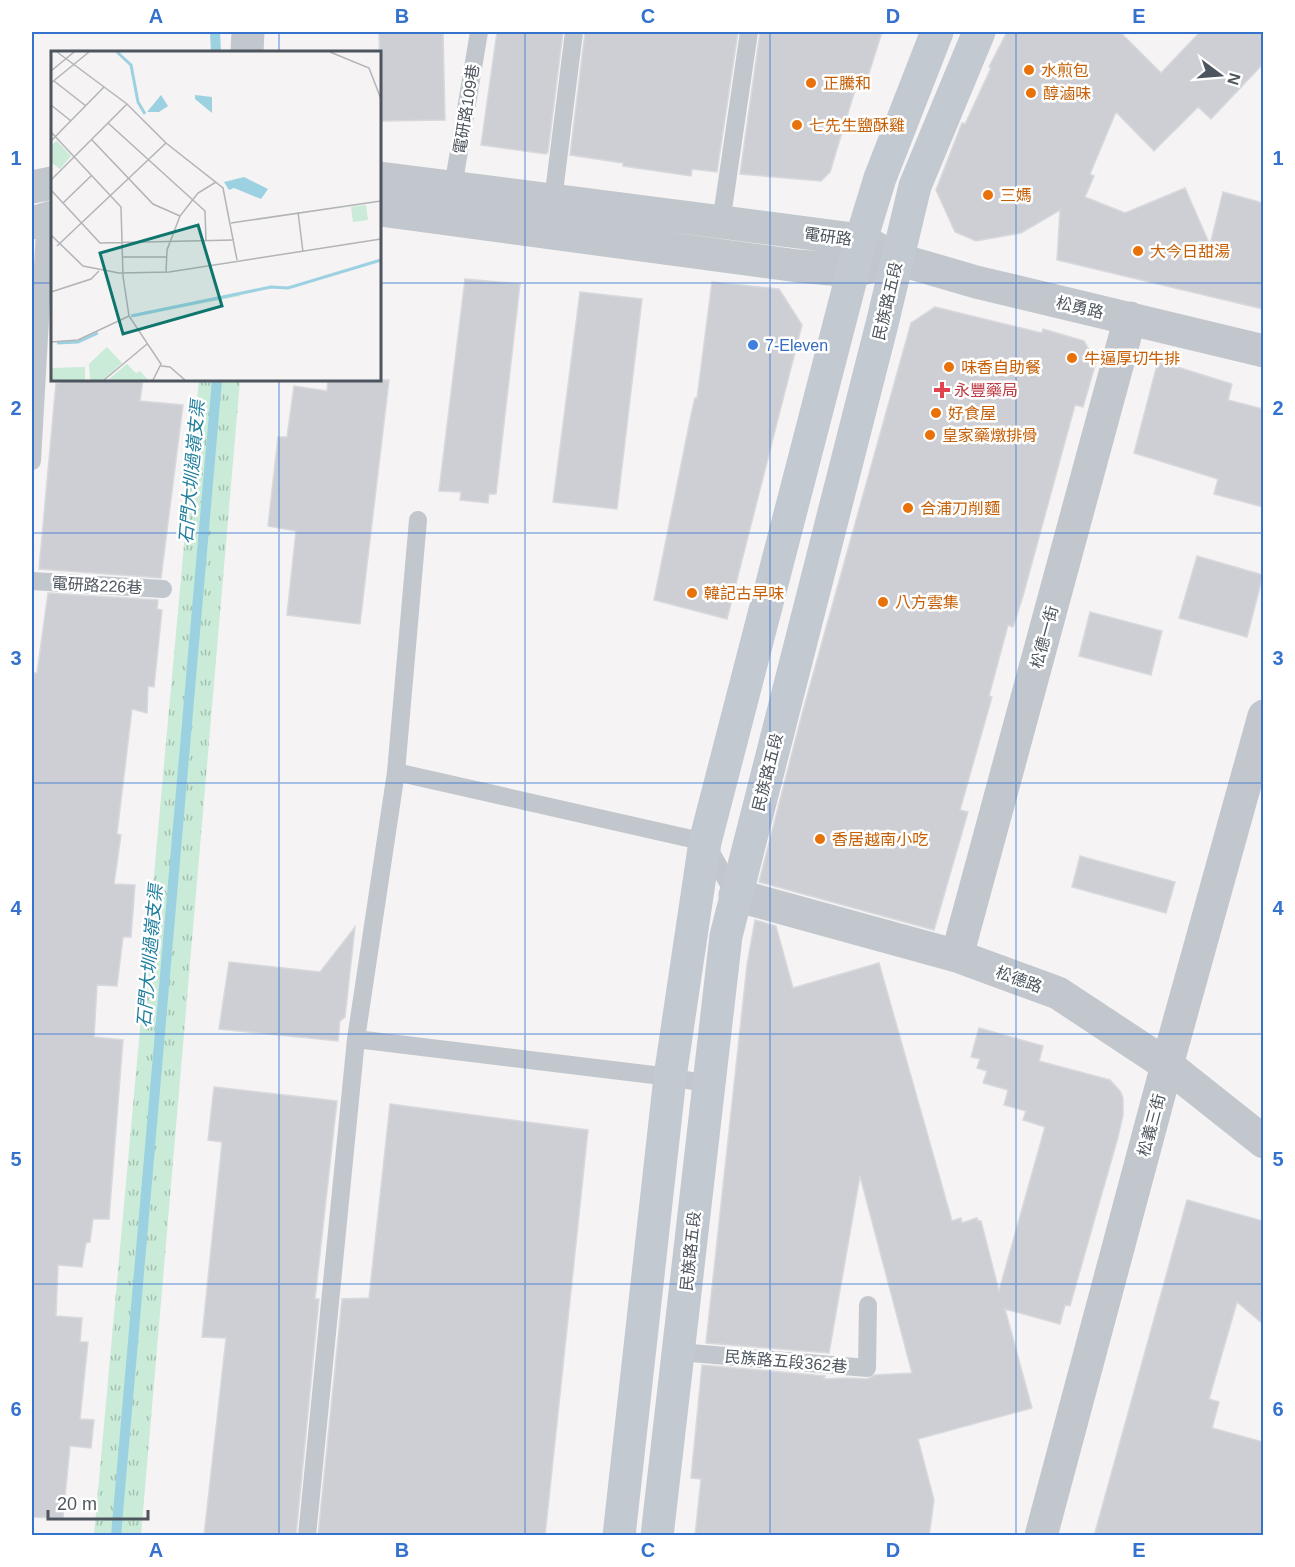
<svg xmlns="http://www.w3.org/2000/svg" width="1295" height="1567" font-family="Helvetica,'Noto Sans TC',sans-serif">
  <defs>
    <pattern id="grass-tufts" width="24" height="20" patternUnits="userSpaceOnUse" patternTransform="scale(1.5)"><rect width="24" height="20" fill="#c9ebd7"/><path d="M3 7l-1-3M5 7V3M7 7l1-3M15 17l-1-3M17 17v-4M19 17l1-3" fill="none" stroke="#a5c1b2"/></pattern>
  </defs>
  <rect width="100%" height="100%" fill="#f5f3f3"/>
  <path fill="url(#grass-tufts)" d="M 199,380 L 240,380 L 141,1535 L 94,1535 Z"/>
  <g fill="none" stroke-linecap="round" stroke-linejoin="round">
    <path stroke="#9cd1e2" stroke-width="10" d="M 215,32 L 216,52
      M 116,1536 L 217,380"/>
  </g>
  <path fill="#cecfd4" stroke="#d8d9dd" stroke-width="1.5" d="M 379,32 L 443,32 L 445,120 L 381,121 Z
    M 497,32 L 563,32 L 548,152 L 546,154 L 481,145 Z
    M 585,32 L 738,32 L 717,172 L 692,169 L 691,176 L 623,166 L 623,163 L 570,155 Z
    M 760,32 L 882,32 L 864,89 L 856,87 L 830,172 L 821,181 L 740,174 Z
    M 1007,32 L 1120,32 L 1161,73 L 1200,32 L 1263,32 L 1263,64 L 1211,119 L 1198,107 L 1154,151 L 1116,112 L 1090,174 L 1094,176 L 1085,197 L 1125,213 L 1185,188 L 1210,245 L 1223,192 L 1263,203 L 1263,309 L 1057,260 L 1060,210 L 1021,233 L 976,241 L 955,232 L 936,190 L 962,123 L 965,124 L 991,68 L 989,67 Z
    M 465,279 L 520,284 L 496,494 L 489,494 L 488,503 L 460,500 L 461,492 L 439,491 Z
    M 712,282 L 779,289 L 802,325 L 727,619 L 654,600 L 691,415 L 695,398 L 697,398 Z
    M 580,292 L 642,299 L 617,509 L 553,502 Z
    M 935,307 L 1042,333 L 1043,329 L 1084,341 L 1096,362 L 1083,407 L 1075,405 L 1023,596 L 1013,627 L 1008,625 L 989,696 L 992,697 L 960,810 L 968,812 L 934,930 L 759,882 L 802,714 L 911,323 Z
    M 1158,361 L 1232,384 L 1228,400 L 1263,409 L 1263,507 L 1214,494 L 1218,479 L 1134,453 Z
    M 61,380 L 143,380 L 140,401 L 183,405 L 161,578 L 39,569 L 56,383 L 61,383 Z
    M 328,380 L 389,380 L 360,624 L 287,615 L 296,531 L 268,526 L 278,437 L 287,437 L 294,386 L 327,391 Z
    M 1197,556 L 1263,575 L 1247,637 L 1179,618 Z
    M 48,593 L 158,600 L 157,609 L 162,610 L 154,687 L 148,686 L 147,713 L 132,709 L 117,834 L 121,835 L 114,884 L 135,885 L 131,937 L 123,937 L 117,986 L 97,985 L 94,1037 L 123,1040 L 109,1219 L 93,1219 L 90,1242 L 86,1243 L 82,1267 L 58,1265 L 56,1316 L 82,1318 L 80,1342 L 88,1342 L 80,1419 L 94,1420 L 91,1448 L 70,1446 L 63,1518 L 32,1517 L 32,673 L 37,673 Z
    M 1090,612 L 1162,631 L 1151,675 L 1079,656 Z
    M 1080,856 L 1175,882 L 1166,913 L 1072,887 Z
    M 755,920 L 776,926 L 793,988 L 879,963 L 952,1221 L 961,1218 L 962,1223 L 977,1218 L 978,1221 L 981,1221 L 999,1291 L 1045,1127 L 1023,1120 L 1026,1111 L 1004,1105 L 1008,1090 L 983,1083 L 987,1071 L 977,1068 L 980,1059 L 971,1057 L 979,1028 L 1043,1046 L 1039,1061 L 1110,1080 L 1120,1091 L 1123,1098 L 1123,1115 L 1118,1137 L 1070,1306 L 1065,1305 L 1060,1324 L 1005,1309 L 1032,1408 L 918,1439 L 934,1500 L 929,1536 L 695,1536 L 701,1479 L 691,1478 L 702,1365 L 825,1376 L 824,1379 L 847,1378 L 867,1379 L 875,1375 L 912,1373 L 860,1176 L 829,1353 L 706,1343 L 747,965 Z
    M 355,927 L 345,1017 L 340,1021 L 338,1041 L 219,1029 L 229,962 L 320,972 Z
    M 214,1087 L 337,1101 L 315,1299 L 319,1299 L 296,1536 L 204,1536 L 226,1338 L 202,1337 L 222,1142 L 208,1140 Z
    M 390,1104 L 588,1130 L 545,1536 L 318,1536 L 342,1299 L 369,1298 Z
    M 1187,1200 L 1263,1221 L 1263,1324 L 1237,1302 L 1209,1399 L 1219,1402 L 1212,1428 L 1263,1442 L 1263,1536 L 1094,1536 Z"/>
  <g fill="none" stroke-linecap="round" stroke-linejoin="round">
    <path stroke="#c1c7cd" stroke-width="18" d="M 453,187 L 479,32
      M 553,200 L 574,32
      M 721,223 L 749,32
      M 32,461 L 46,213
      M 32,581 L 163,589
      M 396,772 L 705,842 L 735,895
      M 356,1039 L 670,1077 L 709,1084
      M 679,1352 L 867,1368 L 868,1305
      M 307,1536 L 356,1039 L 396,772 L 418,520"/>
    <path stroke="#c1c7cd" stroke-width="33" d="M 247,52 L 248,32
      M 897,259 L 976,282 L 1264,351
      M 735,895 L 957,956 L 1058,993 L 1167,1065 L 1264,1142
      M 957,956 L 1130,318
      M 1041,1536 L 1167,1065 L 1264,716"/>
    <path stroke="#c1c7cd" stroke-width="33" d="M 380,178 L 861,240 L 897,259
      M 32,187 L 52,183
      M 380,210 L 798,266 L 853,271 L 881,264
      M 32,223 L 52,217"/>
    <path stroke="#c2c9d1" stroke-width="33" d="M 619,1536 L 670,1077 L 705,842 L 861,240 L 880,178 L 937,32
      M 657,1536 L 726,936 L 882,324 L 915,186 L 979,32"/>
  </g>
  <path fill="none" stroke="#3472ce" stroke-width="1.5" stroke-opacity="0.55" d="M 279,32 L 279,52M 525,32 L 525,1536M 770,32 L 770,1536M 1016,32 L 1016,1536M 32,283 L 52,283M 380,283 L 1264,283M 279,380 L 279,1536M 32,533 L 1264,533M 32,783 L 1264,783M 32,1034 L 1264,1034M 32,1284 L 1264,1284"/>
  <g fill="#e8710a" stroke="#fff" stroke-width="2">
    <circle cx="1029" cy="70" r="6"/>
    <circle cx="811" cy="83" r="6"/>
    <circle cx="1031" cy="93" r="6"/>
    <circle cx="797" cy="125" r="6"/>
    <circle cx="988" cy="195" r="6"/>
    <circle cx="1138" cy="251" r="6"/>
    <circle cx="1072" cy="358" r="6"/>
    <circle cx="949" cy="367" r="6"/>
    <circle cx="936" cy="413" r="6"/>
    <circle cx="930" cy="435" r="6"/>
    <circle cx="908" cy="508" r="6"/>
    <circle cx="692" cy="593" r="6"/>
    <circle cx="883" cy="602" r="6"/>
    <circle cx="820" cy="839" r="6"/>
  </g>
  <circle fill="#3f7fe0" stroke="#fff" stroke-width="2" cx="753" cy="345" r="6"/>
  <path fill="#e0444e" stroke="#fff" stroke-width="2" d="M939 381h6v6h6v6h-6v6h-6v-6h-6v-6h6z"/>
  <g text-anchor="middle" stroke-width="5" stroke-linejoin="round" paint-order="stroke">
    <g font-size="16" fill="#c56008" stroke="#fff" text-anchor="start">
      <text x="1041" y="76">水煎包</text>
      <text x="823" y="89">正騰和</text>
      <text x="1043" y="99">醇滷味</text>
      <text x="809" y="131">七先生鹽酥雞</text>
      <text x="1000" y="201">三媽</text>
      <text x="1150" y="257">大今日甜湯</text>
      <text x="1084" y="364">牛逼厚切牛排</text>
      <text x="961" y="373">味香自助餐</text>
      <text x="948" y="419">好食屋</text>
      <text x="942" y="441">皇家藥燉排骨</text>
      <text x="920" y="514">合浦刀削麵</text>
      <text x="704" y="599">韓記古早味</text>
      <text x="895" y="608">八方雲集</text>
      <text x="832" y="845">香居越南小吃</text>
    </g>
    <g font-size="16" fill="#4d555e" stroke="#fff">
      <text transform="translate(466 109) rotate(-81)" y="6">電研路109巷</text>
      <text transform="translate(828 236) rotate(7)" y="6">電研路</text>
      <text transform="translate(887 301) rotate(-77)" y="6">民族路五段</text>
      <text transform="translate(1080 307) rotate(13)" y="6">松勇路</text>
      <text transform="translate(97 585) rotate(3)" y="6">電研路226巷</text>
      <text transform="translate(1044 637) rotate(-75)" y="6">松德一街</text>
      <text transform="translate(767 772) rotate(-76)" y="6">民族路五段</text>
      <text transform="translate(1019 979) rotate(20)" y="6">松德路</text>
      <text transform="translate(1151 1125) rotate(-75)" y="6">松義三街</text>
      <text transform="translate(690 1251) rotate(-84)" y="6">民族路五段</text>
      <text transform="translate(786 1361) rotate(5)" y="6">民族路五段362巷</text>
    </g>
    <g font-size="16" fill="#366cbe" stroke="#fff" text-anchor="start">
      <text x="765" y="351">7-Eleven</text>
    </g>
    <g font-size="16" fill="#be3a42" stroke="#fff" text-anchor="start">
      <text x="954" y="396">永豐藥局</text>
    </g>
    <g font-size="18" font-style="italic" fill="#207f9e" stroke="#fff">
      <text transform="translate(192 472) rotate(-85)" y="6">石門大圳過嶺支渠</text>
      <text transform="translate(150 956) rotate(-85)" y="6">石門大圳過嶺支渠</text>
    </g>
  </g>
  <g transform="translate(51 51)">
    <rect width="330" height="330" fill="#f5f3f3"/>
    <path d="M 6,90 L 20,105 L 9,118 L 0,111 L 0,94 ZM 315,154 L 317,169 L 302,171 L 300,156 ZM 188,242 L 189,245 L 83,266 L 82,263 Z" fill="#c9ebd7"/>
    <path d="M 56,296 L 71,312 L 52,329 L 39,329 L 38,313 ZM 76,313 L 85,322 L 89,320 L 97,329 L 57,329 ZM 34,316 L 34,329 L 0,329 L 0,317 Z" fill="#c9ebd7"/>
    <path d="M 110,44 L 117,55 L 108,61 L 96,61 ZM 144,44 L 161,46 L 161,62 L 144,48 ZM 193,126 L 217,138 L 210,148 L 183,137 L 178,139 L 173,131 Z" fill="#9cd1e2"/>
    <path fill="none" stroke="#9cd1e2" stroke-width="3" d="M 66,1 L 80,14 L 87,51 L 94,63M 80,265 L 220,236 L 237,237 L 330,209M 6,292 L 27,291 L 47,282"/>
    <path fill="none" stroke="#b2b4b7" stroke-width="1.5" d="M 6,1 L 76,53 L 115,92 L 172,137 L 186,209M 279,1 L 318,17 L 330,48M 0,20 L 23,1M 3,30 L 35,55M 0,32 L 38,1M 0,54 L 20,70M 57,72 L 154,160 L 155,190M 0,81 L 70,156 L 72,225 L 78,265 L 110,313 L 102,329M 41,89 L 102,153 L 129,165M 0,90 L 53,36M 0,129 L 76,53M 0,139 L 49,192 L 183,189M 12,152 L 41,124M 247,161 L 252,201M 180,172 L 330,150M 0,184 L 32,215 L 68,222 L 118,221 L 330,188M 6,195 L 115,92M 72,206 L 115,206M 115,221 L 116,199 L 129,165 L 147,142 L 165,131M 0,241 L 40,228 L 48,220M 0,291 L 27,289 L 78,265M 110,315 L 119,316 L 134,329M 53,329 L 96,293"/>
    <path fill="#0f766e" fill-opacity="0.15" stroke="#0f766e" stroke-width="3" d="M 147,174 L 171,255 L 72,283 L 49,202 Z"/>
    <rect width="330" height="330" fill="none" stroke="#4d555e" stroke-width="3"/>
  </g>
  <rect width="1295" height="1567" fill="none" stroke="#ffffff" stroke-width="66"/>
  <g transform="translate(1220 75) rotate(106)" stroke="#ffffff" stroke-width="4.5" paint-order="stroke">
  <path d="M0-4.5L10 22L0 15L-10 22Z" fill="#4d555e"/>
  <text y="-9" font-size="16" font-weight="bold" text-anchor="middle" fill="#4d555e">N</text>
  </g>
  <path d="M48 1510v9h100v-9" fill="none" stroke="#4d555e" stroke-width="3"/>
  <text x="57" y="1510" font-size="18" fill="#4d555e" stroke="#ffffff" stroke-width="4.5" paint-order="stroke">20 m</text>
  <rect x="33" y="33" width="1229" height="1501" fill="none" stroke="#3472ce" stroke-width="2"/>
  <g font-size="20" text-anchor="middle" font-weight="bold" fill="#3472ce">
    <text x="156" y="23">A</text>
    <text x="402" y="23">B</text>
    <text x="648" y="23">C</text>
    <text x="893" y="23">D</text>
    <text x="1139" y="23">E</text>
    <text x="16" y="165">1</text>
    <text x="1278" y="165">1</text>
    <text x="16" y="415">2</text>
    <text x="1278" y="415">2</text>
    <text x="16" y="665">3</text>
    <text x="1278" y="665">3</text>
    <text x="16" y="915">4</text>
    <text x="1278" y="915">4</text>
    <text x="16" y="1166">5</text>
    <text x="1278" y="1166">5</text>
    <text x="16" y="1416">6</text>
    <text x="1278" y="1416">6</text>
    <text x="156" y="1557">A</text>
    <text x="402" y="1557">B</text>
    <text x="648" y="1557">C</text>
    <text x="893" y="1557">D</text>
    <text x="1139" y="1557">E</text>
  </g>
</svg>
